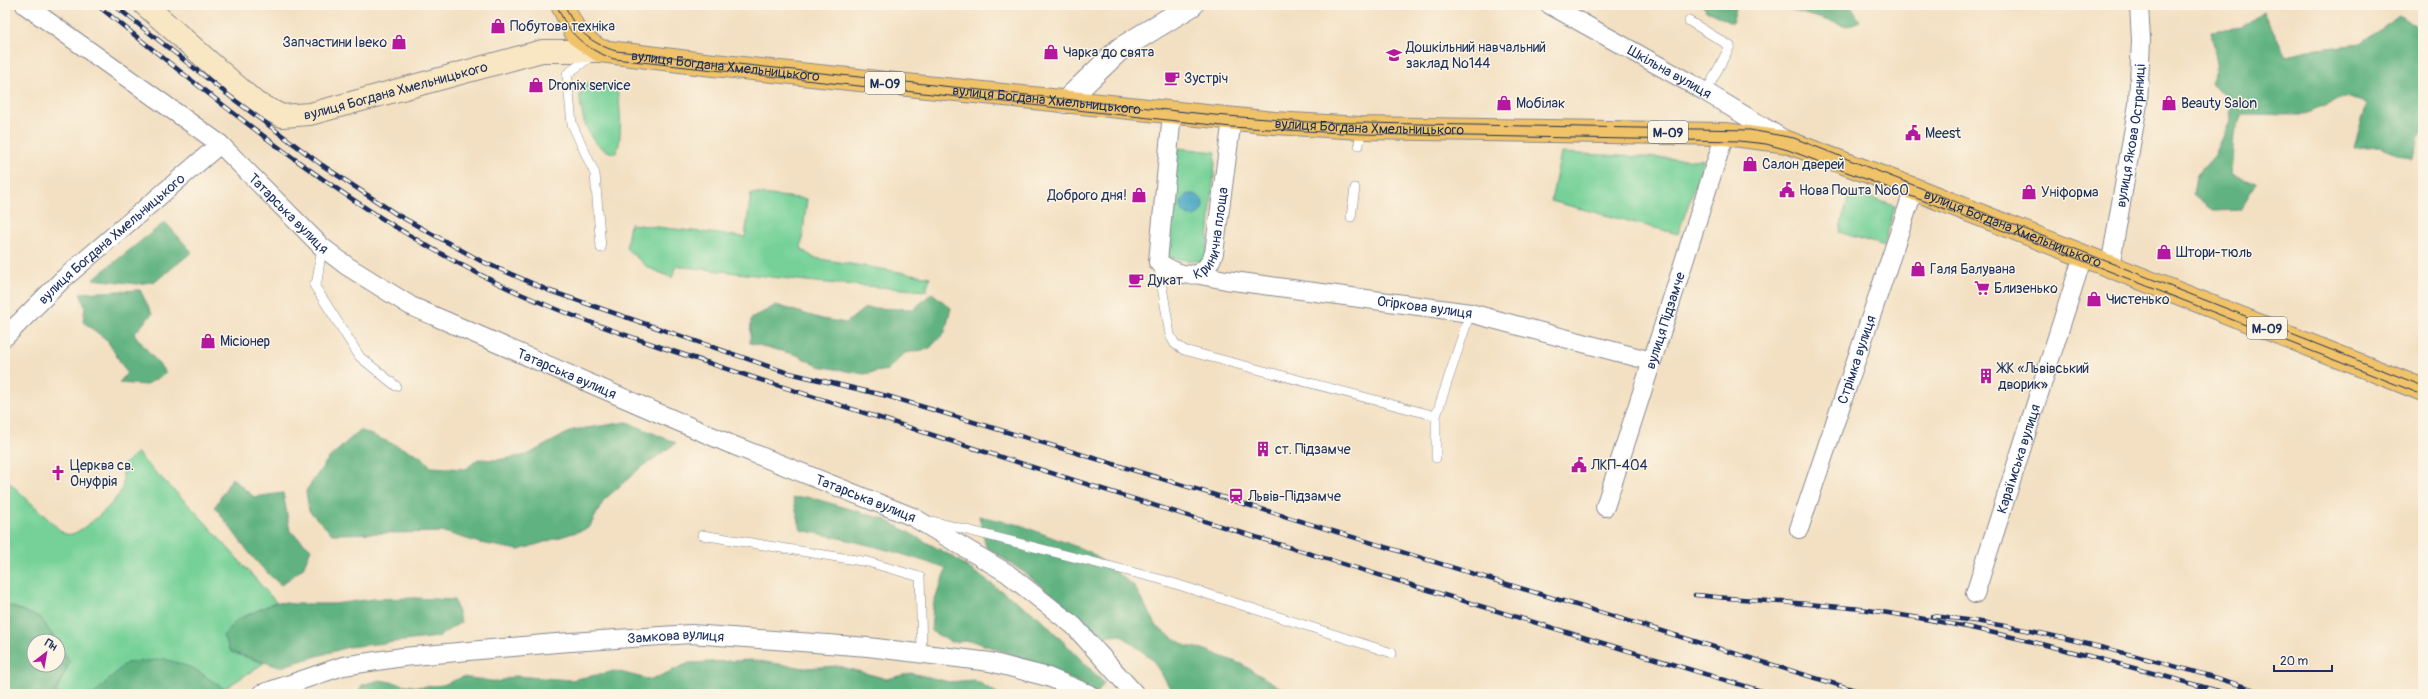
<svg xmlns="http://www.w3.org/2000/svg" width="2428" height="699" font-family="Pangolin,sans-serif">
  <rect width="100%" height="100%" fill="#fcf5e5"/>
  <filter id="ink" filterUnits="userSpaceOnUse"><feTurbulence type="fractalNoise" baseFrequency=".025" numOctaves="2"/><feDisplacementMap in="SourceGraphic" scale="8" xChannelSelector="R" yChannelSelector="G"/><feConvolveMatrix kernelMatrix="1 2 1 2 8 2 1 2 1" color-interpolation-filters="sRGB"/></filter>
  <filter id="wash" filterUnits="userSpaceOnUse"><feTurbulence type="fractalNoise" baseFrequency=".012" numOctaves="4" result="noise"/><feDisplacementMap in="SourceGraphic" scale="16" xChannelSelector="R" yChannelSelector="G"/><feGaussianBlur stdDeviation="0.9" result="paint"/><feColorMatrix in="noise" values="0 0 0 0 0 0 0 0 0 0 0 0 0 0 0 0 0 1.4 0 .05"/><feComposite in="paint" operator="in"/></filter>
  <g filter="url(#wash)">
    <rect width="100%" height="100%" fill="#f3e0c2"/>
    <path fill="#76d198" stroke="#48807b" d="M 580,83 L 615,84 C 621,97 623,141 616,153 C 586,151 578,108 580,83 Z
      M 1178,148 L 1216,152 L 1206,262 L 1167,258 Z
      M 1561,153 L 1704,160 L 1678,234 L 1551,201 Z
      M 1850,191 L 1895,206 L 1884,246 L 1839,232 Z
      M 751,193 L 807,199 L 801,249 L 814,258 L 930,277 L 926,291 L 816,282 L 676,266 L 672,278 L 647,267 L 626,248 L 630,224 L 745,237 Z
      M 137,452 L 143,460 L 194,510 L 276,602 L 237,620 L 231,652 L 264,663 L 224,689 L 193,668 L 126,663 L 94,694 L 55,694 L 69,661 L 41,618 L 5,604 L 5,484 L 10,483 L 63,533 C 66,534 69,535 72,534 C 85,530 118,501 122,488 C 124,482 123,473 122,466 Z"/>
    <path fill="#60b380" stroke="#3e716f" d="M 1702,5 L 1740,5 L 1736,8 L 1732,23 L 1707,11 Z
      M 1773,5 L 1850,5 L 1860,21 L 1847,26 Z
      M 2263,12 L 2286,56 L 2318,49 L 2360,44 L 2399,15 L 2423,32 L 2423,129 L 2412,159 L 2380,146 L 2354,148 L 2367,103 L 2345,97 L 2300,115 L 2243,114 L 2234,134 L 2231,175 L 2256,183 L 2240,210 L 2213,211 L 2193,195 L 2196,176 L 2215,155 L 2231,119 L 2229,97 L 2210,83 L 2217,64 L 2211,31 L 2242,27 Z
      M 165,222 L 192,252 L 156,281 L 138,284 L 93,279 Z
      M 140,290 L 152,314 L 134,334 L 166,373 L 146,385 L 119,383 L 127,373 L 107,340 L 83,322 L 85,307 L 80,293 Z
      M 932,293 L 951,308 L 945,332 L 929,349 L 905,353 L 887,370 L 864,374 L 818,366 L 797,355 L 750,343 L 751,319 L 776,305 L 822,319 L 846,323 L 865,308 L 914,309 Z
      M 627,422 L 676,443 L 639,469 L 604,500 L 589,528 L 519,550 L 480,543 L 444,532 L 332,534 L 309,511 L 306,491 L 328,459 L 360,430 L 421,456 L 431,467 L 466,469 L 478,459 L 497,460 L 527,455 L 573,430 Z
      M 232,478 L 254,497 L 283,493 L 290,531 L 311,549 L 303,568 L 281,585 C 251,560 238,537 215,507 Z
      M 809,497 L 884,519 L 953,557 L 1040,618 L 1104,683 L 1097,694 L 1073,680 L 1016,656 L 973,641 L 951,642 L 931,631 L 933,605 L 946,569 C 899,551 851,540 801,530 L 793,498 Z
      M 979,516 L 1020,525 L 1090,552 L 1134,586 L 1158,628 L 1186,646 L 1203,649 L 1241,664 L 1291,694 L 1174,694 L 1152,659 L 1121,635 L 1104,637 L 1025,573 L 986,547 Z
      M 414,598 L 454,600 L 461,622 L 438,637 L 348,647 L 280,667 L 231,652 L 223,636 L 237,620 L 276,602 L 294,604 L 334,604 L 373,599 Z
      M 5,604 L 41,618 L 56,641 L 34,641 L 34,665 L 58,665 L 58,644 L 70,661 L 55,694 L 5,694 Z
      M 165,659 L 193,668 L 224,689 L 217,694 L 94,694 L 126,663 Z
      M 751,660 L 805,668 L 838,666 L 887,679 L 911,673 L 949,682 L 974,680 L 999,694 L 358,694 L 362,685 L 380,680 L 417,687 L 443,685 L 463,677 L 498,682 L 514,676 L 571,680 L 616,671 L 651,680 L 689,663 Z"/>
    <path fill="#46a6c5" stroke="#306a92" d="M1181 205a11 11 0 1 1 22 0a11 11 0 1 1-22 0Z"/>
  </g>
  <g filter="url(#ink)">
    <g fill="none" stroke-linecap="round" stroke-linejoin="round">
      <defs>
        <path id="service" d="M 1689,21 L 1730,46 L 1706,92
          M 593,55 L 567,74 L 572,124 L 595,174 L 601,248
          M 1359,145 L 1361,128
          M 1351,217 L 1355,188
          M 322,247 L 317,281 L 314,285 L 360,357 L 396,386
          M 1158,262 L 1170,335 L 1175,344 L 1184,350 L 1436,416
          M 1436,458 L 1436,416 L 1470,313
          M 932,521 L 1163,580 L 1392,653
          M 702,535 L 868,562 L 920,577 L 922,653"/>
        <g id="minor">
          <path id="s1" d="M 25,5 L 220,144 L 322,247 L 347,266 L 411,306 L 730,444 L 913,517 L 1007,573 L 1074,626 L 1135,694"/>
          <path id="s2" d="M 1550,5 L 1706,92 L 1785,140"/>
          <path id="s3" d="M 1172,113 L 1158,262 C 1179,276 1203,285 1214,253 L 1232,119"/>
          <path id="s4" d="M 2110,267 L 2138,104 L 2141,40 L 2139,5"/>
          <path id="s5" d="M 1195,274 L 1226,280 L 1470,313 L 1651,361"/>
          <path id="s6" d="M 5,337 L 62,280 L 220,144"/>
          <path id="s7" d="M 1605,507 L 1725,134"/>
          <path id="s8" d="M 1799,529 L 1914,189"/>
          <path id="s9" d="M 1975,594 L 2083,256"/>
          <path id="s10" d="M 261,694 L 343,666 L 403,657 L 556,643 L 691,634 L 868,647 L 990,662 L 1048,677 L 1089,694"/>
        </g>
        <path id="tertiary" d="M 1065,102 L 1120,49 L 1192,5"/>
        <g id="secondary">
          <path id="s11" d="M 145,5 L 256,103 L 282,116 L 310,114 L 542,51 L 600,51"/>
        </g>
        <g id="primary">
          <path id="s12" d="M 562,5 L 577,35 L 600,51 L 704,64 L 1274,123 L 1361,128 L 1725,134 L 1787,142 L 1914,189 L 2423,390"/>
        </g>
      </defs>
      <use href="#service" stroke="#878890" stroke-width="10"/>
      <use href="#minor" stroke="#878890" stroke-width="20"/>
      <use href="#tertiary" stroke="#878890" stroke-width="24"/>
      <use href="#secondary" stroke="#878890" stroke-width="24"/>
      <use href="#primary" stroke="#878890" stroke-width="24"/>
      <use href="#service" stroke="#fff" stroke-width="9"/>
      <use href="#minor" stroke="#fff" stroke-width="18"/>
      <use href="#tertiary" stroke="#fff" stroke-width="22"/>
      <use href="#secondary" stroke="#f9e7c3" stroke-width="22"/>
      <use href="#primary" stroke="#f1c369" stroke-width="22"/>
      <path stroke="#1b2f5e" stroke-width="1" d="M 557,5 C 567,34 586,49 614,59 L 1231,127 L 1361,134 L 1739,141 L 1766,144 L 1788,150 L 2081,260 L 2423,395
        M 565,5 C 573,29 592,44 616,51 L 1214,115 L 1307,122 L 1750,130 L 1794,138 L 2423,386"/>
      <defs>
        <path id="rail" d="M 97,5 C 219,102 339,203 479,274 C 533,302 591,323 649,343 C 739,374 829,401 920,431 C 1202,522 1486,608 1771,694
          M 114,5 L 236,101 L 322,165 L 396,214 L 481,261 L 550,291 L 785,372 L 887,396 L 1110,463 L 1868,694
          M 1695,595 C 1755,601 1816,603 1875,611 C 1995,628 2112,662 2229,694
          M 1932,616 C 2000,622 2066,638 2132,655 C 2177,667 2222,678 2266,694"/>
      </defs>
      <use href="#rail" stroke="#1b2f5e" stroke-width="4.5"/>
      <use href="#rail" stroke="#fcf5e5" stroke-width="3" stroke-dasharray="9" stroke-linecap="butt"/>
    </g>
  </g>
  <defs>
    <symbol id="shop-bare" viewBox="-9 -9 18 18"><path d="M-5-2.5h2.3a2.7 3.5 0 0 1 5.4 0H5L5.5 6h-11ZM-1.5-2.5h3a1.5 2.3 0 0 0-3 0Z" fill="#b5179e" stroke="#fcf5e5" stroke-width="2.5" paint-order="stroke"/></symbol>
    <symbol id="school-bare" viewBox="-9 -9 18 18"><path d="M0-5L7-2L0 1L-7-2ZM-4 1L0 2.5L4 1V4Q0 6-4 4Z" fill="#b5179e" stroke="#fcf5e5" stroke-width="2.5" paint-order="stroke"/></symbol>
    <symbol id="cafe-bare" viewBox="-9 -9 18 18"><path d="M-5.5-4.5H6V0H3Q3 3.5 0 3.5H-2.5Q-5.5 3.5-5.5 0ZM3-3.2v2h1.7v-2ZM-6 4.5H4V6H-6Z" fill="#b5179e" stroke="#fcf5e5" stroke-width="2.5" paint-order="stroke"/></symbol>
    <symbol id="civic-bare" viewBox="-9 -9 18 18"><path d="M-.6-6.5H3V-4.5H.6V-3L4-1V1h2V6H-6V1h2V-1L-.6-3ZM-1.2 2.5V6h2.4V2.5Z" fill="#b5179e" stroke="#fcf5e5" stroke-width="2.5" paint-order="stroke"/></symbol>
    <symbol id="supermarket-bare" viewBox="-9 -9 18 18"><path d="M-6-5.5h2.5l.6 2H6L4.5 2H-2.5L-4.4-4H-6ZM-1.5 3.2a1.3 1.3 0 1 0 .1 0ZM3 3.2a1.3 1.3 0 1 0 .1 0Z" fill="#b5179e" stroke="#fcf5e5" stroke-width="2.5" paint-order="stroke"/></symbol>
    <symbol id="building-bare" viewBox="-9 -9 18 18"><path d="M-4-6H4V6H1V3H-1V6H-4ZM-2.5-4.3h1.7v1.8h-1.7ZM.8-4.3h1.7v1.8H.8ZM-2.5-1h1.7V.8h-1.7ZM.8-1h1.7V.8H.8Z" fill="#b5179e" stroke="#fcf5e5" stroke-width="2.5" paint-order="stroke"/></symbol>
    <symbol id="church-bare" viewBox="-9 -9 18 18"><path d="M-1.2-6h2.4v3.5h3.3v2.4h-3.3V6h-2.4V-.1h-3.3v-2.4h3.3Z" fill="#b5179e" stroke="#fcf5e5" stroke-width="2.5" paint-order="stroke"/></symbol>
    <symbol id="station-bare" viewBox="-9 -9 18 18"><path d="M-3-6H3Q5-6 5-4V2Q5 4 3 4L4.5 6H3L1.5 4h-3L-3 6H-4.5L-3 4Q-5 4-5 2V-4Q-5-6-3-6ZM-3.5-4v3h7v-3ZM-3.5 1v1.5H-2V1ZM2 1v1.5H3.5V1Z" fill="#b5179e" stroke="#fcf5e5" stroke-width="2.5" paint-order="stroke"/></symbol>
  </defs>
  <g fill-rule="evenodd">
    <use href="#shop-bare" x="487" y="15" width="22" height="22"/>
    <use href="#shop-bare" x="388" y="31" width="22" height="22"/>
    <use href="#shop-bare" x="1040" y="41" width="22" height="22"/>
    <use href="#school-bare" x="1383" y="44" width="22" height="22"/>
    <use href="#cafe-bare" x="1161" y="67" width="22" height="22"/>
    <use href="#shop-bare" x="525" y="74" width="22" height="22"/>
    <use href="#shop-bare" x="1493" y="92" width="22" height="22"/>
    <use href="#shop-bare" x="2158" y="92" width="22" height="22"/>
    <use href="#civic-bare" x="1902" y="122" width="22" height="22"/>
    <use href="#shop-bare" x="1739" y="153" width="22" height="22"/>
    <use href="#civic-bare" x="1776" y="179" width="22" height="22"/>
    <use href="#shop-bare" x="2018" y="181" width="22" height="22"/>
    <use href="#shop-bare" x="1128" y="184" width="22" height="22"/>
    <use href="#shop-bare" x="2153" y="241" width="22" height="22"/>
    <use href="#shop-bare" x="1907" y="258" width="22" height="22"/>
    <use href="#cafe-bare" x="1125" y="269" width="22" height="22"/>
    <use href="#supermarket-bare" x="1971" y="277" width="22" height="22"/>
    <use href="#shop-bare" x="2083" y="288" width="22" height="22"/>
    <use href="#shop-bare" x="197" y="330" width="22" height="22"/>
    <use href="#building-bare" x="1975" y="365" width="22" height="22"/>
    <use href="#building-bare" x="1252" y="438" width="22" height="22"/>
    <use href="#civic-bare" x="1568" y="454" width="22" height="22"/>
    <use href="#church-bare" x="47" y="462" width="22" height="22"/>
    <use href="#station-bare" x="1225" y="485" width="22" height="22"/>
  </g>
  <g text-anchor="middle" stroke-width="3" stroke-linejoin="round" paint-order="stroke">
    <g fill="#fcf5e5" stroke="#5e6a86" stroke-width="1">
      <rect x="865" y="72" width="40" height="22" rx="3"/>
      <rect x="1648" y="121" width="40" height="22" rx="3"/>
      <rect x="2247" y="317" width="40" height="22" rx="3"/>
    </g>
    <g font-size="13" font-weight="bold" fill="#1b2f5e">
      <text x="885" y="88">М-09</text>
      <text x="1668" y="137">М-09</text>
      <text x="2267" y="333">М-09</text>
    </g>
    <g font-size="14" fill="#1b2f5e" stroke="#fcf5e5" text-anchor="start">
      <text x="510" y="31">Побутова техніка</text>
      <text x="387" y="47" text-anchor="end">Запчастини Івеко</text>
      <text x="1406" y="52">Дошкільний навчальний<tspan x="1406" dy="16">заклад №144</tspan></text>
      <text x="1063" y="57">Чарка до святa</text>
      <text x="1184" y="83">Зустріч</text>
      <text x="548" y="90">Dronix service</text>
      <text x="1516" y="108">Мобілак</text>
      <text x="2181" y="108">Beauty Salon</text>
      <text x="1925" y="138">Meest</text>
      <text x="1762" y="169">Салон дверей</text>
      <text x="1799" y="195">Нова Пошта №60</text>
      <text x="2041" y="197">Уніформа</text>
      <text x="1127" y="200" text-anchor="end">Доброго дня!</text>
      <text x="2176" y="257">Штори-тюль</text>
      <text x="1930" y="274">Галя Балувана</text>
      <text x="1148" y="285">Дукат</text>
      <text x="1994" y="293">Близенько</text>
      <text x="2106" y="304">Чистенько</text>
      <text x="220" y="346">Місіонер</text>
      <text x="1998" y="373">ЖК «Львівський<tspan x="1998" dy="16">дворик»</tspan></text>
      <text x="1275" y="454">ст. Підзамче</text>
      <text x="70" y="470">Церква св.<tspan x="70" dy="16">Онуфрія</tspan></text>
      <text x="1591" y="470">ЛКП-404</text>
      <text x="1248" y="501">Львів-Підзамче</text>
    </g>
    <g font-size="14" fill="#1b2f5e" stroke="#fcf5e5">
      <text dy="5" stroke="none"><textPath href="#s12" startOffset="188">вулиця Богдана Хмельницького</textPath></text>
      <text dy="5" stroke="none"><textPath href="#s2" startOffset="137">Шкільна вулиця</textPath></text>
      <text dy="5" stroke="none"><textPath href="#s11" startOffset="294">вулиця Богдана Хмельницького</textPath></text>
      <text dy="5" stroke="none"><textPath href="#s12" startOffset="511">вулиця Богдана Хмельницького</textPath></text>
      <text dy="5" stroke="none"><textPath href="#s12" startOffset="835">вулиця Богдана Хмельницького</textPath></text>
      <text dy="5" stroke="none"><textPath href="#s4" startOffset="133">вулиця Якова Остряниці</textPath></text>
      <text dy="5" stroke="none"><textPath href="#s1" startOffset="337">Татарська вулиця</textPath></text>
      <text dy="5" stroke="none"><textPath href="#s3" startOffset="237">Кринична площа</textPath></text>
      <text dy="5" stroke="none"><textPath href="#s12" startOffset="1495">вулиця Богдана Хмельницького</textPath></text>
      <text dy="5" stroke="none"><textPath href="#s6" startOffset="145">вулиця Богдана Хмельницького</textPath></text>
      <text dy="5" stroke="none"><textPath href="#s5" startOffset="232">Огіркова вулиця</textPath></text>
      <text dy="5" stroke="none"><textPath href="#s7" startOffset="196">вулиця Підзамче</textPath></text>
      <text dy="5" stroke="none"><textPath href="#s8" startOffset="179">Стрімка вулиця</textPath></text>
      <text dy="5" stroke="none"><textPath href="#s1" startOffset="661">Татарська вулиця</textPath></text>
      <text dy="5" stroke="none"><textPath href="#s9" startOffset="142">Караїмська вулиця</textPath></text>
      <text dy="5" stroke="none"><textPath href="#s1" startOffset="985">Татарська вулиця</textPath></text>
      <text dy="5" stroke="none"><textPath href="#s10" startOffset="421">Замкова вулиця</textPath></text>
    </g>
  </g>
  <rect width="2428" height="699" fill="none" stroke="#fcf5e5" stroke-width="20"/>
  <g transform="translate(46 653) rotate(31)"><circle r="19" fill="#fcf5e5" stroke="#a2a6af"/>
  <path d="M0-3L7 15L0 10L-7 15Z" fill="#b5179e"/>
  <text y="-6" font-size="11" font-weight="bold" text-anchor="middle" fill="#1b2f5e">Пн</text>
  </g>
  <path d="M2274 665v6h58v-6" fill="none" stroke="#1b2f5e" stroke-width="2"/>
  <text x="2280" y="665" font-size="12" fill="#1b2f5e" stroke="#fcf5e5" stroke-width="3" paint-order="stroke">20 m</text>
</svg>
